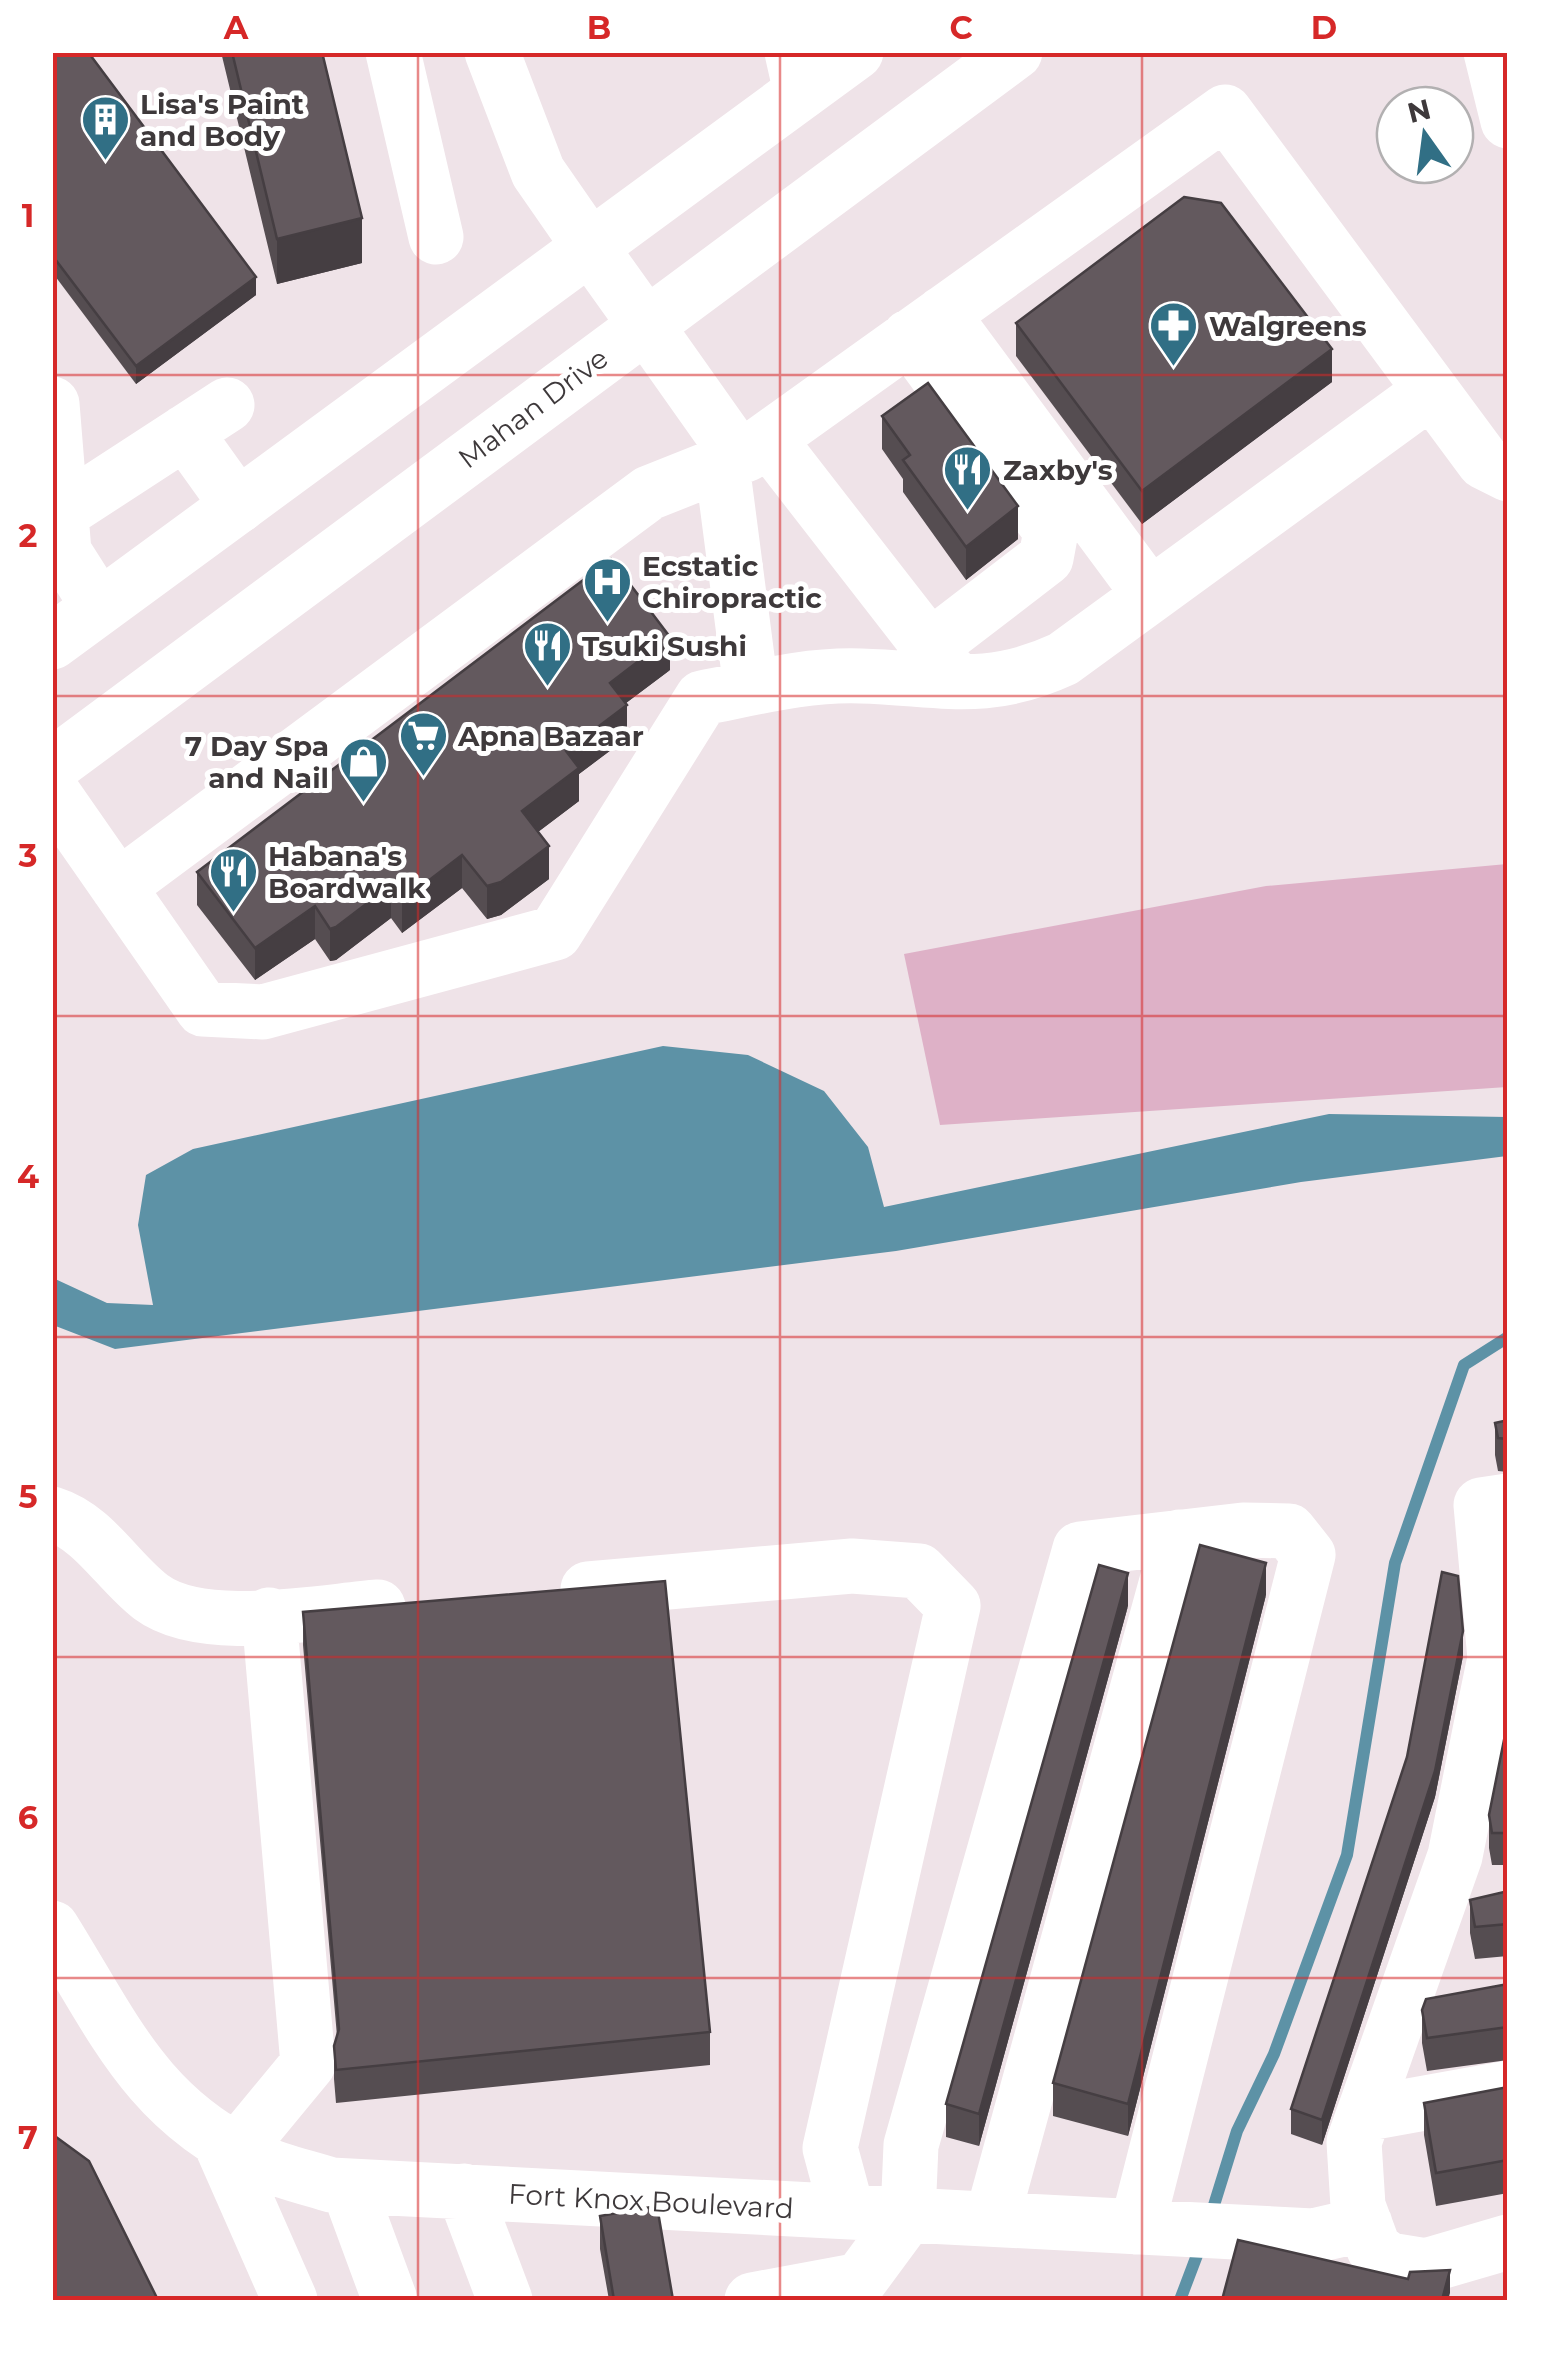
<svg xmlns="http://www.w3.org/2000/svg" width="1560" height="2353" font-family="Montserrat,sans-serif">
  <rect width="100%" height="100%" fill="#efe3e8"/>
  <path fill="#deb1c7" d="M 1507,864 L 1507,1087 L 940,1125 L 904,954 L 1266,886 Z"/>
  <path fill="#5d92a6" d="M 663,1046 L 748,1055 L 824,1091 L 868,1147 L 884,1207 L 1329,1114 L 1507,1117 L 1507,1156 L 1301,1182 L 896,1251 L 115,1349 L 53,1325 L 53,1278 L 107,1303 L 153,1305 L 138,1225 L 146,1175 L 193,1149 Z"/>
  <g fill="none" stroke-linecap="round" stroke-linejoin="round">
    <path stroke="#5d92a6" stroke-width="12" d="M 1210,2218 L 1237,2131 L 1274,2054 L 1347,1855 L 1395,1563 L 1464,1365 L 1508,1337
      M 1180,2300 L 1202,2242"/>
    <path stroke="#fff" stroke-width="55" d="M 393,52 L 436,237
      M 492,52 L 538,172 L 590,247
      M 792,52 L 801,92
      M 942,314 L 1150,595
      M 645,324 L 739,457
      M 909,337 L 1051,531 L 1046,558 L 930,647
      M 52,404 L 64,552 L 99,607
      M 185,432 L 238,506
      M 768,439 L 953,677
      M 722,465 L 751,688
      M 61,513 L 227,405
      M 52,792 L 203,1009 L 263,1012 L 555,933 L 702,698 C 754,688 807,674 861,676 C 940,678 985,695 1063,659 L 1431,391
      M 118,887 L 649,493 L 747,454 L 1225,112 L 1484,462 L 1508,474
      M 1508,1501 L 1481,1505 L 1495,1658 L 1483,1716 L 1455,1856 L 1354,2142 L 1358,2206 L 1374,2249 L 1389,2260 L 1426,2266 L 1508,2242
      M 52,1514 C 94,1527 117,1571 151,1597 C 202,1635 317,1612 378,1607
      M 588,1589 L 852,1566 L 919,1571 L 953,1606 L 830,2148 L 847,2211
      M 52,1928 C 114,2027 146,2109 258,2161 C 280,2172 307,2177 331,2185 L 1313,2236 L 1365,2224
      M 1364,2114 L 1508,2088
      M 219,2139 L 290,2300
      M 237,2150 L 308,2064 L 269,1615
      M 348,2186 L 390,2300
      M 464,2191 L 505,2300
      M 992,2219 L 1179,1537
      M 752,2300 L 860,2280 L 908,2215 L 911,2145 L 1080,1549 L 1243,1530 L 1289,1531 L 1308,1555 L 1137,2227"/>
    <path stroke="#fff" stroke-width="55" d="M 1491,52 L 1508,121
      M 590,247 L 645,324
      M 52,642 L 856,52
      M 52,766 L 1015,52"/>
  </g>
  <path fill="#554d51" d="M 52,52 L 256,295 L 136,384 L 52,272 Z
    M 221,52 L 322,52 L 362,263 L 277,284 Z
    M 1016,323 L 1332,382 L 1142,524 L 1016,356 Z
    M 882,416 L 1018,539 L 966,580 L 903,492 L 903,479 L 882,449 Z
    M 670,670 L 626,703 L 627,738 L 579,774 L 579,801 L 538,832 L 549,879 L 501,915 L 487,919 L 462,888 L 402,933 L 391,918 L 336,960 L 330,961 L 315,939 L 255,980 L 197,905 L 197,872 Z
    M 1508,1420 L 1508,1472 L 1498,1471 L 1495,1455 L 1495,1423 Z
    M 1266,1595 L 1128,2136 L 1053,2116 L 1053,2083 Z
    M 1128,1606 L 979,2146 L 946,2137 L 946,2104 Z
    M 303,1612 L 710,2032 L 710,2065 L 336,2103 L 334,2079 L 334,2046 L 337,2036 L 303,1645 Z
    M 1463,1656 L 1435,1797 L 1322,2145 L 1291,2134 L 1291,2109 L 1407,1757 Z
    M 1508,1720 L 1508,1865 L 1492,1865 L 1489,1848 L 1489,1815 Z
    M 1508,1891 L 1508,1956 L 1475,1959 L 1470,1933 L 1470,1900 Z
    M 1508,1984 L 1508,2060 L 1427,2071 L 1422,2043 L 1422,2010 Z
    M 1508,2087 L 1508,2193 L 1436,2206 L 1424,2135 L 1424,2103 Z
    M 600,2216 L 673,2300 L 609,2300 L 600,2249 Z"/>
  <path fill="#453e42" d="M 362,218 L 362,263 L 277,284 L 277,239 Z
    M 256,277 L 256,295 L 136,384 L 136,366 Z
    M 1332,349 L 1332,382 L 1142,524 L 1142,491 Z
    M 1018,506 L 1018,539 L 966,580 L 966,547 Z
    M 670,637 L 670,670 L 610,715 L 610,683 Z
    M 627,705 L 627,738 L 579,774 L 579,801 L 522,844 L 522,811 L 566,751 Z
    M 549,846 L 549,879 L 501,915 L 487,919 L 487,886 Z
    M 462,855 L 462,888 L 402,933 L 402,901 Z
    M 391,885 L 391,918 L 336,960 L 330,961 L 330,929 Z
    M 315,906 L 315,939 L 255,980 L 255,948 Z
    M 1266,1563 L 1266,1595 L 1128,2136 L 1128,2104 Z
    M 1128,1573 L 1128,1606 L 979,2146 L 979,2114 Z
    M 1463,1631 L 1463,1656 L 1435,1797 L 1322,2145 L 1322,2120 Z
    M 1450,2270 L 1450,2293 L 1448,2300 L 1442,2300 Z"/>
  <path fill="#63595e" stroke="#453e42" stroke-width="2.5" d="M 52,52 L 88,52 L 256,277 L 136,366 L 52,255 Z
    M 232,52 L 322,52 L 362,218 L 277,239 Z
    M 1184,197 L 1221,203 L 1332,349 L 1142,491 L 1016,323 Z
    M 928,383 L 1018,506 L 966,547 L 903,460 L 910,455 L 882,416 Z
    M 611,559 L 670,637 L 610,683 L 627,705 L 566,751 L 579,768 L 522,811 L 549,846 L 501,882 L 487,886 L 462,855 L 402,901 L 391,885 L 336,927 L 330,929 L 315,906 L 255,948 L 197,872 Z
    M 1508,1420 L 1508,1439 L 1498,1438 L 1495,1423 Z
    M 1200,1545 L 1266,1563 L 1128,2104 L 1053,2083 Z
    M 1099,1565 L 1128,1573 L 979,2114 L 946,2104 Z
    M 1442,1572 L 1458,1576 L 1463,1631 L 1435,1771 L 1322,2120 L 1291,2109 L 1407,1757 Z
    M 665,1581 L 710,2032 L 336,2070 L 334,2046 L 339,2029 L 303,1612 Z
    M 1508,1720 L 1508,1833 L 1492,1833 L 1489,1815 Z
    M 1508,1891 L 1508,1924 L 1475,1927 L 1470,1900 Z
    M 1508,1984 L 1508,2027 L 1427,2038 L 1422,2010 L 1426,1999 Z
    M 1508,2087 L 1508,2160 L 1436,2173 L 1424,2103 Z
    M 52,2134 L 89,2161 L 158,2300 L 52,2300 Z
    M 657,2206 L 673,2300 L 614,2300 L 600,2216 Z
    M 1238,2240 L 1408,2279 L 1410,2272 L 1450,2270 L 1442,2300 L 1222,2300 Z"/>
  <path fill="none" stroke="#d62828" stroke-width="2.5" stroke-opacity="0.55" d="M 418,52 L 418,2300M 780,52 L 780,2300M 1142,52 L 1142,2300M 52,375 L 1508,375M 52,696 L 1508,696M 52,1016 L 1508,1016M 52,1337 L 1508,1337M 52,1657 L 1508,1657M 52,1978 L 1508,1978"/>
  <defs>
    <symbol id="building-pin" viewBox="-11 -11 22 30"><path d="M0 17L-7.5 6A9.5 9.5 0 1 1 7.5 6Z" fill="#316f85" stroke="#fff"/><path d="M-4-6H4V6H1V3H-1V6H-4ZM-2.5-4.3h1.7v1.8h-1.7ZM.8-4.3h1.7v1.8H.8ZM-2.5-1h1.7V.8h-1.7ZM.8-1h1.7V.8H.8Z" fill="#fff"/></symbol>
    <symbol id="pharmacy-pin" viewBox="-11 -11 22 30"><path d="M0 17L-7.5 6A9.5 9.5 0 1 1 7.5 6Z" fill="#316f85" stroke="#fff"/><path d="M-2-6h4v4h4v4h-4v4h-4v-4h-4v-4h4Z" fill="#fff"/></symbol>
    <symbol id="restaurant-pin" viewBox="-11 -11 22 30"><path d="M0 17L-7.5 6A9.5 9.5 0 1 1 7.5 6Z" fill="#316f85" stroke="#fff"/><path d="M-5-6h1v4h1v-4h1v4h1v-4h1v5L-1.5 .5V6h-2V.5L-5-1ZM5-6V6H3V1.5H1.5Q1.5-4 5-6Z" fill="#fff"/></symbol>
    <symbol id="hospital-pin" viewBox="-11 -11 22 30"><path d="M0 17L-7.5 6A9.5 9.5 0 1 1 7.5 6Z" fill="#316f85" stroke="#fff"/><path d="M-5-5h3v3.5h4V-5h3V5h-3V1.5h-4V5h-3Z" fill="#fff"/></symbol>
    <symbol id="supermarket-pin" viewBox="-11 -11 22 30"><path d="M0 17L-7.5 6A9.5 9.5 0 1 1 7.5 6Z" fill="#316f85" stroke="#fff"/><path d="M-6-5.5h2.5l.6 2H6L4.5 2H-2.5L-4.4-4H-6ZM-1.5 3.2a1.3 1.3 0 1 0 .1 0ZM3 3.2a1.3 1.3 0 1 0 .1 0Z" fill="#fff"/></symbol>
    <symbol id="shop-pin" viewBox="-11 -11 22 30"><path d="M0 17L-7.5 6A9.5 9.5 0 1 1 7.5 6Z" fill="#316f85" stroke="#fff"/><path d="M-5-2.5h2.3a2.7 3.5 0 0 1 5.4 0H5L5.5 6h-11ZM-1.5-2.5h3a1.5 2.3 0 0 0-3 0Z" fill="#fff"/></symbol>
  </defs>
  <g fill-rule="evenodd">
    <use href="#building-pin" x="78" y="92" width="55" height="75"/>
    <use href="#pharmacy-pin" x="1146" y="298" width="55" height="75"/>
    <use href="#restaurant-pin" x="940" y="442" width="55" height="75"/>
    <use href="#hospital-pin" x="580" y="554" width="55" height="75"/>
    <use href="#restaurant-pin" x="520" y="618" width="55" height="75"/>
    <use href="#supermarket-pin" x="396" y="708" width="55" height="75"/>
    <use href="#shop-pin" x="336" y="734" width="55" height="75"/>
    <use href="#restaurant-pin" x="206" y="844" width="55" height="75"/>
  </g>
  <g text-anchor="middle" stroke-width="10" stroke-linejoin="round" paint-order="stroke">
    <g font-size="28" font-weight="bold" fill="#3e393b" stroke="#fff" text-anchor="start">
      <text x="140" y="114">Lisa's Paint<tspan x="140" dy="32">and Body</tspan></text>
      <text x="1209" y="336">Walgreens</text>
      <text x="1003" y="480">Zaxby's</text>
      <text x="642" y="576">Ecstatic<tspan x="642" dy="32">Chiropractic</tspan></text>
      <text x="582" y="656">Tsuki Sushi</text>
      <text x="458" y="746">Apna Bazaar</text>
      <text x="329" y="756" text-anchor="end">7 Day Spa<tspan x="329" dy="32">and Nail</tspan></text>
      <text x="268" y="866">Habana's<tspan x="268" dy="32">Boardwalk</tspan></text>
    </g>
    <g font-size="28" fill="#3e393b" stroke="#fff">
      <text transform="translate(533 408) rotate(-37)" y="10">Mahan Drive</text>
      <text transform="translate(651 2201) rotate(3)" y="10">Fort Knox Boulevard</text>
    </g>
  </g>
  <rect width="1560" height="2353" fill="none" stroke="#ffffff" stroke-width="110"/>
  <g transform="translate(1425 135) rotate(346)"><circle r="48" fill="#ffffff" stroke="#b2b0b1" stroke-width="2.5"/>
  <path d="M0-8L18 38L0 25L-18 38Z" fill="#316f85"/>
  <text y="-15" font-size="28" font-weight="bold" text-anchor="middle" fill="#3e393b">N</text>
  </g>
  <rect x="55" y="55" width="1450" height="2243" fill="none" stroke="#d62828" stroke-width="4"/>
  <g font-size="32" text-anchor="middle" font-weight="bold" fill="#d62828">
    <text x="236" y="39">A</text>
    <text x="599" y="39">B</text>
    <text x="961" y="39">C</text>
    <text x="1324" y="39">D</text>
    <text x="28" y="227">1</text>
    <text x="28" y="547">2</text>
    <text x="28" y="867">3</text>
    <text x="28" y="1188">4</text>
    <text x="28" y="1508">5</text>
    <text x="28" y="1829">6</text>
    <text x="28" y="2149">7</text>
  </g>
</svg>
